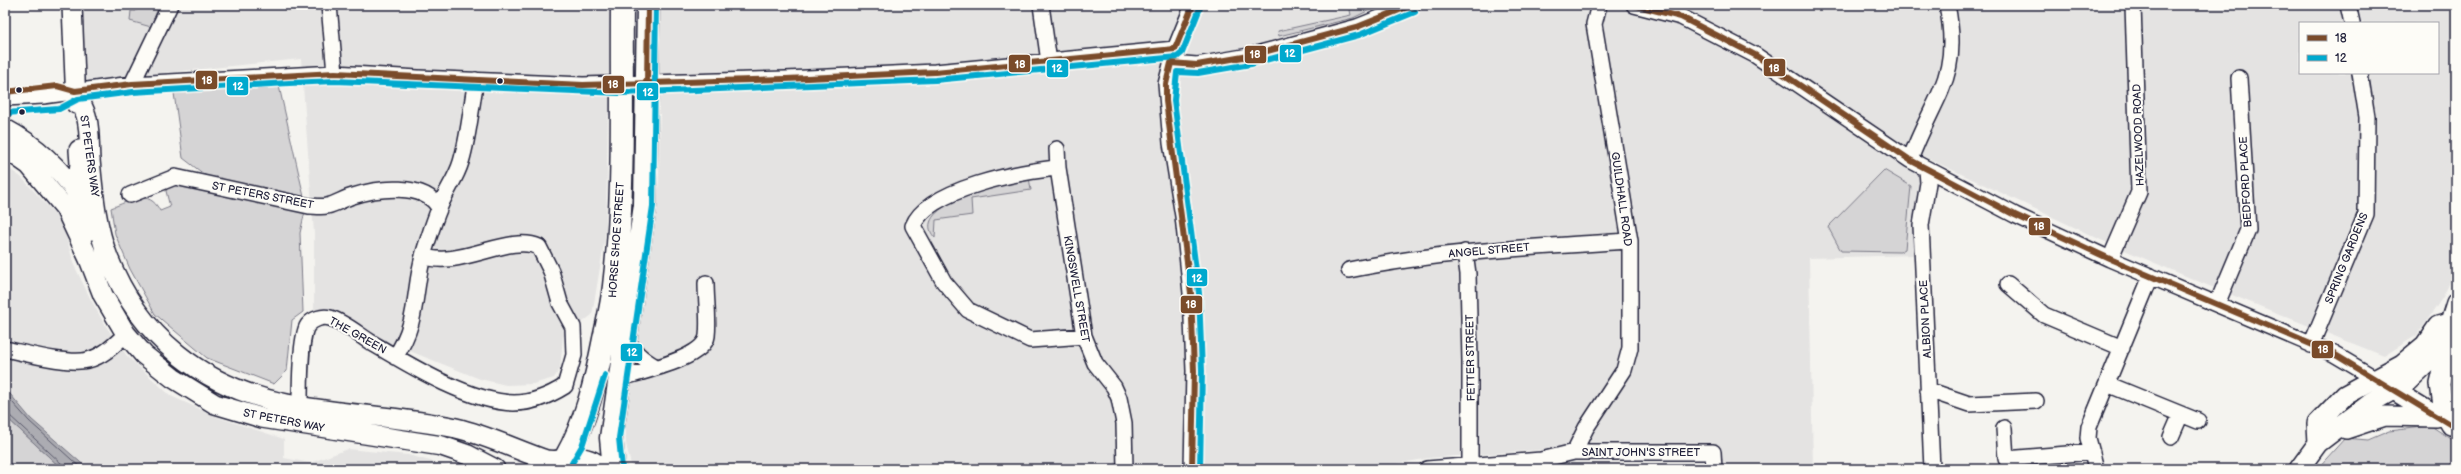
<svg xmlns="http://www.w3.org/2000/svg" width="2461" height="474" font-family="'Balsamiq Sans',sans-serif">
  <rect width="100%" height="100%" fill="#f4f3ef"/>
  <filter id="ink" filterUnits="userSpaceOnUse"><feTurbulence type="fractalNoise" baseFrequency=".025" numOctaves="2"/><feDisplacementMap in="SourceGraphic" scale="8" xChannelSelector="R" yChannelSelector="G"/><feConvolveMatrix kernelMatrix="1 2 1 2 8 2 1 2 1" color-interpolation-filters="sRGB"/></filter>
  <g filter="url(#ink)">
    <path fill="#e4e3e2" fill-rule="evenodd" d="M 72,5 L 2456,5 L 2456,269 L 2443,297 L 2417,335 L 2384,356 L 2202,283 L 2101,240 L 1923,156 L 1915,255 L 1809,258 L 1813,469 L 1719,469 L 1718,444 L 1595,446 L 1429,458 L 1369,469 L 632,469 L 626,444 L 625,402 L 659,183 L 660,114 L 608,115 L 606,232 L 592,315 L 563,337 L 560,369 L 554,378 L 533,384 L 506,385 L 480,379 L 314,313 L 314,233 L 301,59 L 75,82 ZM 2300,23 L 2438,23 L 2438,73 L 2300,73 Z
      M 5,166 L 21,177 L 54,213 L 64,228 L 74,265 L 90,298 L 105,325 L 127,356 L 171,396 L 217,417 L 284,439 L 284,458 L 310,463 L 348,449 L 408,455 L 460,469 L 88,469 L 31,419 L 5,388 Z"/>
    <path fill="#d5d4d5" stroke="#7c7b88" d="M 137,5 L 159,5 L 151,27 L 130,21 L 131,11 L 136,11 Z
      M 1349,5 L 1380,5 L 1353,18 L 1279,36 L 1278,31 L 1351,15 Z
      M 279,86 L 304,197 L 209,178 L 183,158 L 174,93 Z
      M 1884,170 L 1911,186 L 1905,249 L 1900,252 L 1841,251 L 1828,227 Z
      M 1029,177 L 1031,190 L 971,199 L 972,215 L 936,220 L 935,238 C 905,204 1012,182 1029,177 Z
      M 180,182 L 305,211 L 300,233 L 303,312 L 292,320 L 287,371 L 274,384 L 207,358 L 155,314 L 130,269 L 115,234 L 111,208 C 130,201 149,188 160,211 L 170,207 L 166,191 L 168,186 Z
      M 5,416 L 62,469 L 5,469 Z
      M 2431,426 L 2456,442 L 2456,469 L 2317,469 L 2345,438 L 2368,440 L 2389,431 Z"/>
    <path fill="#acacb2" stroke="#757582" d="M 5,388 L 31,419 L 88,469 L 62,469 L 5,416 Z"/>
    <g fill="none" stroke-linecap="round" stroke-linejoin="round">
      <path stroke="#59596b" stroke-width="1" d="M 5,394 L 29,421 L 82,469
        M 5,414 L 9,415 L 62,464 L 64,469"/>
      <defs>
        <path id="minor" d="M 329,5 L 335,73
          M 1041,5 L 1049,62
          M 1634,5 L 1681,17 L 1755,55 L 1910,160 L 2015,215 L 2110,259 L 2334,354 L 2383,383
          M 2348,5 L 2352,23
          M 1171,63 L 1197,65 L 1249,56 L 1357,27 L 1412,5
          M 132,84 L 170,5
          M 5,98 L 43,96 L 132,84 L 335,73 L 418,78 L 583,85 L 786,79 L 935,72 L 1175,49
          M 1057,149 L 1058,168 L 1084,336 L 1095,363 L 1114,387 L 1119,398 L 1124,423 L 1125,469
          M 1910,160 C 1933,96 1962,79 1947,5
          M 1058,168 C 1022,171 927,189 913,226 L 944,282 L 968,310 L 1030,340 L 1084,336
          M 1927,170 L 1928,183 L 1921,225 L 1932,469
          M 130,195 L 175,177 L 309,206 C 314,206 322,207 327,206 C 336,204 345,198 353,196 C 377,188 425,182 439,208
          M 1465,252 L 1468,274 L 1470,361 L 1470,465
          M 2110,259 L 2139,192 L 2133,5
          M 1349,270 C 1442,251 1535,247 1630,241
          M 2008,284 L 2044,315 L 2122,348
          M 2217,304 L 2248,230 L 2239,78
          M 626,336 C 632,351 642,359 656,367
          M 2311,345 L 2366,214 L 2367,117 L 2360,73
          M 5,349 C 25,353 69,365 88,360 C 104,356 115,344 126,334
          M 395,357 C 421,319 412,287 426,246 C 430,234 434,221 439,209 C 445,192 456,179 461,162 C 469,136 471,107 476,80
          M 618,379 C 639,372 704,359 707,336 C 709,319 706,300 706,283
          M 2107,384 L 2198,421
          M 1928,390 L 1969,404 L 2036,401
          M 300,406 C 300,391 300,334 308,325 C 313,319 322,316 330,318 C 344,322 359,335 372,343 C 409,365 469,402 514,403 C 533,403 549,396 565,386 L 574,355 L 573,327 L 560,303 L 551,271 L 539,247 C 509,233 458,270 423,256
          M 2004,428 L 2006,459 L 2092,452
          M 2171,437 L 2181,414
          M 1574,452 L 1586,428 L 1624,370 L 1630,348 L 1630,241 L 1594,24 L 1599,5
          M 1192,469 L 1194,371 L 1191,293 L 1183,216 L 1171,143 L 1166,84 L 1175,49 L 1193,5
          M 1427,469 L 1541,460 L 1574,452 L 1713,452 L 1714,469
          M 2096,469 L 2088,438 L 2089,427 L 2151,276"/>
        <path id="major" d="M 72,5 L 76,104
          M 75,91 C 79,100 85,109 87,119 C 90,132 89,146 90,160 C 93,191 96,227 108,257 C 139,337 203,387 287,404 C 342,415 400,416 456,428 C 486,435 517,450 546,460 L 560,461
          M 5,129 C 37,146 59,168 80,197
          M 5,148 L 29,165 L 65,208 L 89,259 L 103,295 L 126,334 L 144,355 L 173,378 L 215,404 L 262,418 L 442,446 L 468,455 L 495,469
          M 79,150 L 80,164 L 76,192 L 84,234
          M 2450,340 L 2440,384 L 2444,413 L 2451,425
          M 2392,389 L 2436,416
          M 2346,429 L 2385,416 L 2437,417
          M 2318,443 L 2317,424 L 2345,395 L 2402,364 L 2425,345 L 2438,326 L 2449,323
          M 2299,469 L 2318,443 L 2372,402 L 2409,381 L 2430,361 L 2442,347 L 2456,303"/>
        <path id="highway" d="M 565,459 C 586,422 596,380 604,339 C 608,321 612,304 614,286 C 625,193 621,98 622,5
          M 545,469 C 560,456 586,455 601,469
          M 614,469 L 611,438 L 645,205 L 648,5"/>
      </defs>
      <use href="#minor" stroke="#22223b" stroke-width="18"/>
      <use href="#major" stroke="#22223b" stroke-width="22"/>
      <use href="#highway" stroke="#22223b" stroke-width="25"/>
      <use href="#minor" stroke="#fdfcf7" stroke-width="15"/>
      <use href="#major" stroke="#fdfcf7" stroke-width="19"/>
      <use href="#highway" stroke="#fdfcf7" stroke-width="22"/>
      <defs>
        <path id="bus-1" d="M 1634,5 L 1681,17 L 1755,55 L 1910,160 L 2015,215 L 2110,259 L 2334,354 L 2456,428
          M 647,84 L 648,5
          M 5,92 L 57,86 L 75,91 L 132,84 L 335,73 L 583,85 L 786,79 L 935,72 L 1175,49 L 1193,5
          M 1192,469 L 1194,371 L 1191,293 L 1166,101 L 1166,84 L 1171,63 L 1197,65 L 1249,56 L 1357,27 L 1412,5"/>
        <path id="bus-2" d="M 6,113 L 59,109 L 78,99 L 133,92 L 289,83 L 335,81 L 621,93 L 935,80 L 1177,57 L 1182,53 L 1200,8
          M 572,463 L 582,446 L 605,375
          M 622,468 L 619,438 L 653,206 L 656,5
          M 1200,469 L 1202,371 L 1199,293 L 1174,100 L 1177,72 L 1198,73 L 1251,64 L 1359,35 L 1415,12"/>
      </defs>
      <use href="#bus-1" stroke="#fdfcf7" stroke-width="9"/>
      <use href="#bus-2" stroke="#fdfcf7" stroke-width="9"/>
      <use href="#bus-1" stroke="#7a4b2a" stroke-width="6"/>
      <use href="#bus-2" stroke="#00a9ce" stroke-width="6"/>
    </g>
  </g>
  <g fill="#22223b" stroke="#fdfcf7" stroke-width="1.5">
    <circle cx="500" cy="81" r="3.5"/>
    <circle cx="19" cy="90" r="3.5"/>
    <circle cx="22" cy="112" r="3.5"/>
  </g>
  <g text-anchor="middle" stroke-width="4" stroke-linejoin="round" paint-order="stroke">
    <g font-size="11" fill="#22223b" stroke="#fdfcf7">
      <text transform="translate(2138 135) rotate(-92)" y="4">HAZELWOOD ROAD</text>
      <text transform="translate(90 156) rotate(82)" y="4">ST PETERS WAY</text>
      <text transform="translate(2245 182) rotate(-93)" y="4">BEDFORD PLACE</text>
      <text transform="translate(263 195) rotate(11)" y="4">ST PETERS STREET</text>
      <text transform="translate(1622 199) rotate(82)" y="4">GUILDHALL ROAD</text>
      <text transform="translate(616 240) rotate(-86)" y="4">HORSE SHOE STREET</text>
      <text transform="translate(1489 250) rotate(-5)" y="4">ANGEL STREET</text>
      <text transform="translate(2346 258) rotate(-68)" y="4">SPRING GARDENS</text>
      <text transform="translate(1077 289) rotate(80)" y="4">KINGSWELL STREET</text>
      <text transform="translate(1925 319) rotate(-93)" y="4">ALBION PLACE</text>
      <text transform="translate(358 335) rotate(29)" y="4">THE GREEN</text>
      <text transform="translate(1470 358) rotate(-91)" y="4">FETTER STREET</text>
      <text transform="translate(284 420) rotate(11)" y="4">ST PETERS WAY</text>
      <text x="1641" y="456">SAINT JOHN'S STREET</text>
    </g>
  </g>
  <g stroke="#fdfcf7" stroke-width="1.5">
    <rect x="1279" y="44" width="23" height="19" rx="4" fill="#00a9ce"/>
    <rect x="1244" y="45" width="23" height="19" rx="4" fill="#7a4b2a"/>
    <rect x="1008" y="54" width="23" height="19" rx="4" fill="#7a4b2a"/>
    <rect x="1763" y="58" width="23" height="19" rx="4" fill="#7a4b2a"/>
    <rect x="1046" y="59" width="23" height="19" rx="4" fill="#00a9ce"/>
    <rect x="195" y="70" width="23" height="20" rx="4" fill="#7a4b2a"/>
    <rect x="602" y="75" width="23" height="19" rx="4" fill="#7a4b2a"/>
    <rect x="226" y="76" width="23" height="20" rx="4" fill="#00a9ce"/>
    <rect x="636" y="82" width="23" height="19" rx="4" fill="#00a9ce"/>
    <rect x="2028" y="217" width="23" height="19" rx="4" fill="#7a4b2a"/>
    <rect x="1186" y="268" width="22" height="19" rx="4" fill="#00a9ce"/>
    <rect x="1180" y="295" width="23" height="19" rx="4" fill="#7a4b2a"/>
    <rect x="2311" y="340" width="23" height="19" rx="4" fill="#7a4b2a"/>
    <rect x="620" y="343" width="23" height="19" rx="4" fill="#00a9ce"/>
  </g>
  <g font-size="11" text-anchor="middle" font-weight="bold" fill="#fff">
    <text x="1290" y="57">12</text>
    <text x="1255" y="58">18</text>
    <text x="1020" y="68">18</text>
    <text x="1774" y="72">18</text>
    <text x="1057" y="72">12</text>
    <text x="207" y="84">18</text>
    <text x="613" y="88">18</text>
    <text x="238" y="90">12</text>
    <text x="648" y="96">12</text>
    <text x="2039" y="230">18</text>
    <text x="1197" y="282">12</text>
    <text x="1191" y="308">18</text>
    <text x="2323" y="353">18</text>
    <text x="632" y="356">12</text>
  </g>
  <rect width="2461" height="474" fill="none" stroke="#fdfcf7" stroke-width="20"/>
  <rect x="10" y="10" width="2441" height="454" fill="none" stroke="#22223b" stroke-width="1.5" filter="url(#ink)"/>
  <rect x="2299" y="22" width="140" height="52" fill="#fdfcf7" stroke="#a5a5ac"/>
  <rect x="2307" y="35" width="20" height="6" fill="#7a4b2a" stroke="#a5a5ac"/>
  <text x="2335" y="42" font-size="12" fill="#22223b">18</text>
  <rect x="2307" y="55" width="20" height="6" fill="#00a9ce" stroke="#a5a5ac"/>
  <text x="2335" y="62" font-size="12" fill="#22223b">12</text>
</svg>
